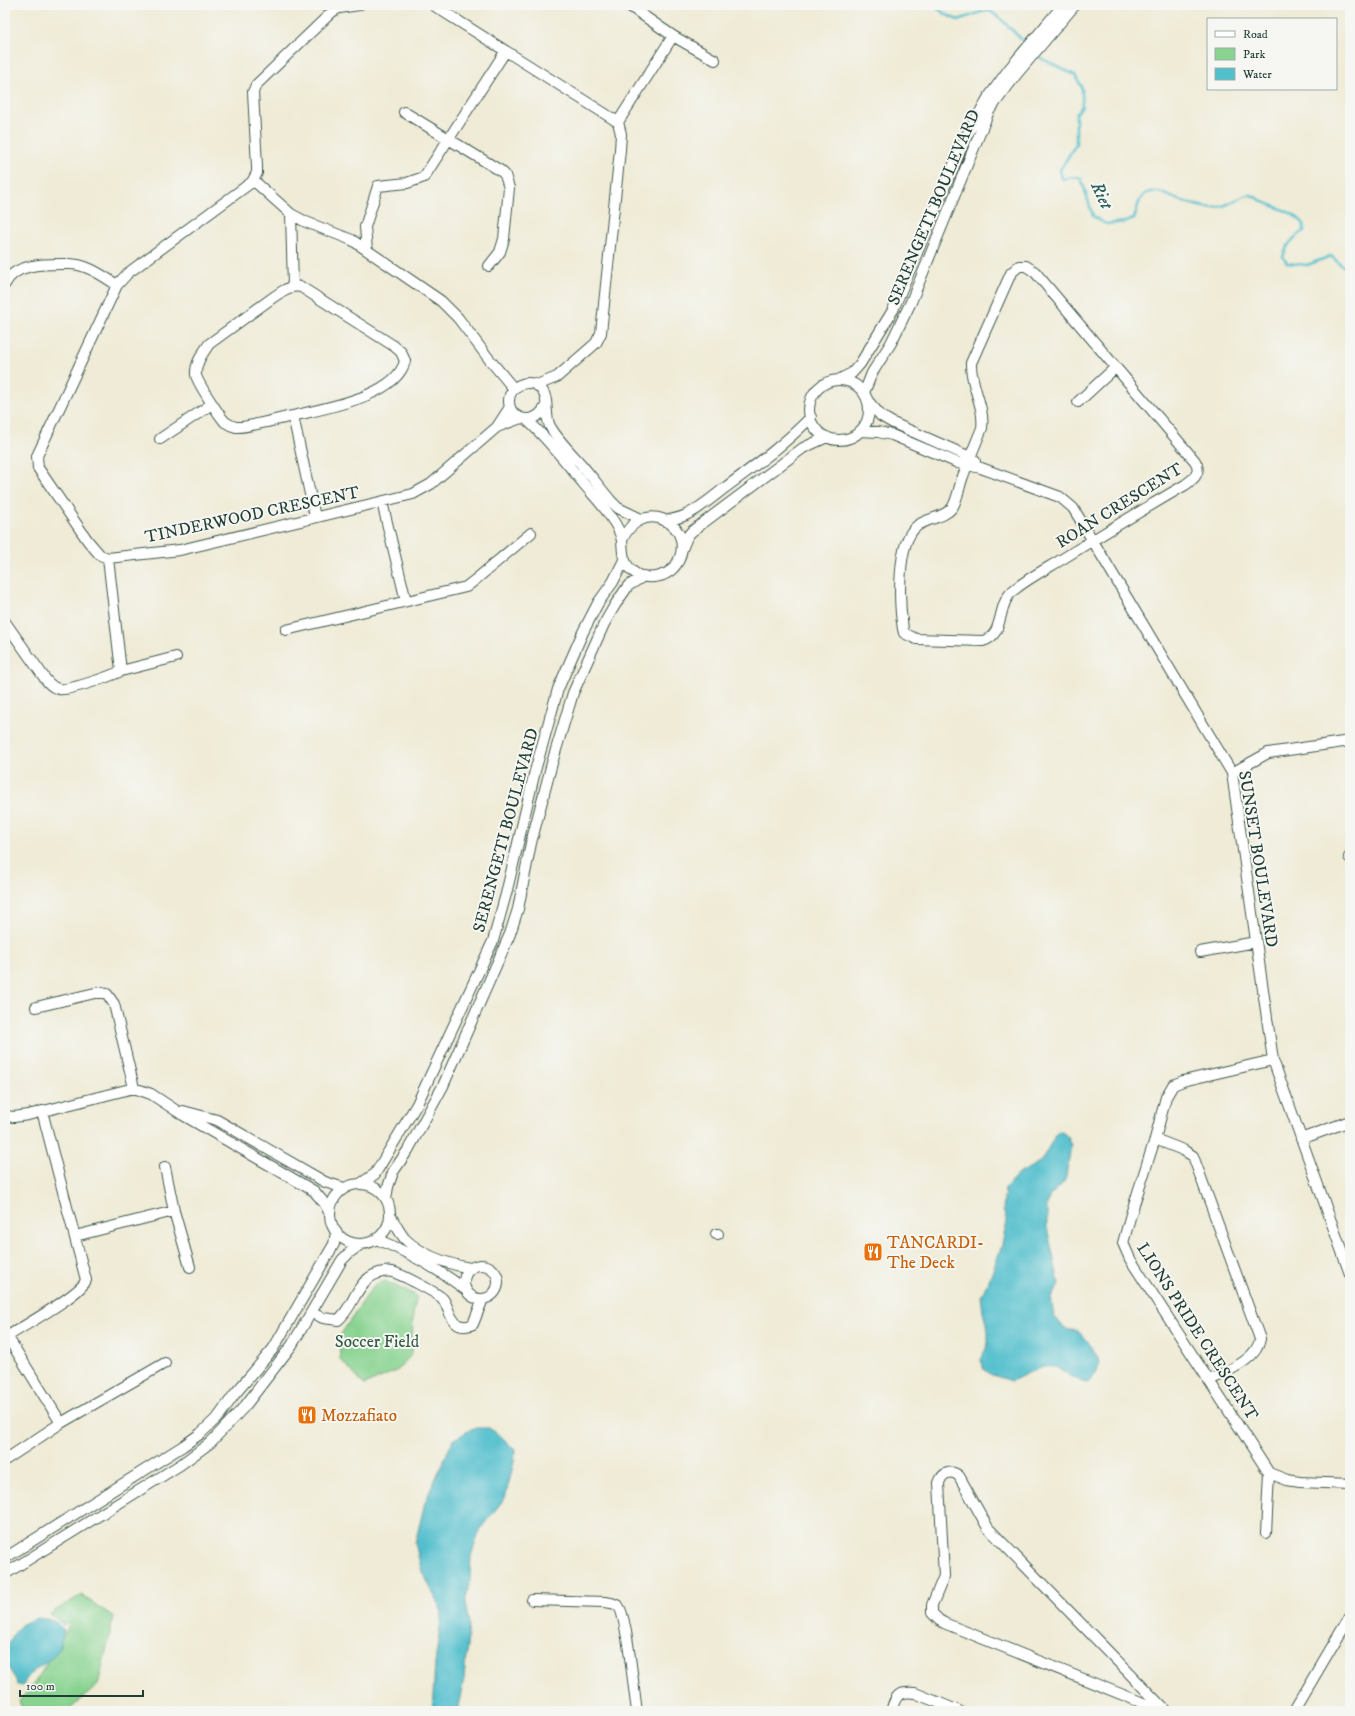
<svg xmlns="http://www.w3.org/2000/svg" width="1355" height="1716" font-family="'IM FELL DW Pica',serif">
  <rect width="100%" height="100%" fill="#f6f6f2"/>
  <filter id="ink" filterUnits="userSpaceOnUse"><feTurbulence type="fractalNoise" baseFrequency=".025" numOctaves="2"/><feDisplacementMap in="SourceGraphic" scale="8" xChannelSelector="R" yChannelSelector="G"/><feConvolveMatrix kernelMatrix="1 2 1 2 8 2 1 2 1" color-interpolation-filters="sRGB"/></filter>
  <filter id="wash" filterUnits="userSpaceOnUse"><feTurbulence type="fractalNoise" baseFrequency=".012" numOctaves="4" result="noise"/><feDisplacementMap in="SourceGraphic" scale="16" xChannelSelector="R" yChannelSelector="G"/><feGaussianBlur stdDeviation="0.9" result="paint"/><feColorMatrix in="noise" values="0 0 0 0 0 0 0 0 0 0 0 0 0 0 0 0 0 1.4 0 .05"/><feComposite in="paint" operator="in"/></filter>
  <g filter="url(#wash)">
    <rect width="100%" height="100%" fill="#efebd6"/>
    <path fill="#88d390" stroke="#548862" d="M 385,1281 L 417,1296 L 413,1314 L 412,1354 L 398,1370 L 364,1385 L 340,1359 L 339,1337 L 374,1285 Z
      M 81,1595 L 114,1617 L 98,1685 L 68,1711 L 23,1711 L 19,1701 L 34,1684 L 71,1623 L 64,1625 L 50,1614 Z"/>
    <path fill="#52bfcd" stroke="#387e80" d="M 1058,1131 C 1066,1133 1070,1138 1071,1146 L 1065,1182 L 1050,1195 L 1047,1205 L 1047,1227 L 1059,1284 L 1051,1298 L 1054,1316 L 1065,1329 L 1078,1331 L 1092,1347 L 1100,1362 L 1096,1373 L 1089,1382 C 1075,1381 1072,1376 1060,1369 C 1046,1361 1025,1375 1012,1381 L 992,1375 L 982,1368 L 981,1359 L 988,1344 L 988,1331 L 983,1312 L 981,1296 L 990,1278 L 1001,1248 L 1007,1222 L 1003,1210 L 1005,1188 L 1017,1175 L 1041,1161 Z
      M 473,1428 L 489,1428 L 501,1436 L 515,1450 L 514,1462 L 505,1498 L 480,1529 L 471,1556 L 470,1581 L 465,1604 L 469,1623 L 464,1679 L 457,1711 L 432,1711 L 435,1663 L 442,1612 L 421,1568 L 415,1543 L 425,1502 L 453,1440 Z
      M 38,1618 L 54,1620 L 64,1630 C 62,1637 61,1646 57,1652 C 47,1666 29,1668 23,1686 L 18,1685 C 15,1676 9,1671 6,1663 C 2,1653 13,1633 20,1626 C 24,1622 33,1620 38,1618 Z"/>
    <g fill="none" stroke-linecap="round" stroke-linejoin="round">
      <path stroke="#52bfcd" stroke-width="2.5" d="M 933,5 L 945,14 L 958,20 L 988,10 L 1000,18 L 1024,42 L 1026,46
        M 1036,56 L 1075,75 L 1082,88 L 1082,106 L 1076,114 L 1076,144 L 1060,170 L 1062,179 L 1075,177 L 1081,178 L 1093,216 L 1100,221 L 1106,224 L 1126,222 L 1134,219 C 1137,211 1138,197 1147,193 C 1160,188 1170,198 1182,201 C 1191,204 1202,207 1212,208 C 1226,209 1243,193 1251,195 C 1255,196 1258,199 1262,201 C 1276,208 1293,211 1304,224 L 1304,231 C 1293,238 1287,244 1283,257 L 1287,263 L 1307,265 L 1331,256 L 1340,264 L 1350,270"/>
    </g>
  </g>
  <g filter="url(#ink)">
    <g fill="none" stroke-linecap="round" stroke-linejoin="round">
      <defs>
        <path id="minor" d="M 359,5 L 339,8 L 332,12 L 256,85 L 253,92 L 257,166 L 257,173 L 252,182 L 128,273 L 117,285 L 37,456 L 38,468 L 88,541 L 100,555 L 108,558 L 180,550 L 413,494 L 431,484 L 497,427 L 510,407
          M 433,5 L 618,122 L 621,134 L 620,150 L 601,333 L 596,343 L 557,377 L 537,385
          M 628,5 L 673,36 L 715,60
          M 404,112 L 501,171 L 505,175 L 509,188 L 504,239 L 500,252 L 489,266
          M 618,122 L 673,36
          M 253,180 L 291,214 L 306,222 L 352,240 L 441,301 L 458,318 L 489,359 L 514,389
          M 291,214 L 293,286
          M 367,250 L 365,227 L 378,186 L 407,183 L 424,177 L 505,52
          M 1019,266 L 1026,266 L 1035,272 L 1195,461 C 1202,472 1194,479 1185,485 C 1144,509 1104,533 1064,558 C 1048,568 1030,577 1015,589 C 995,604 1006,635 983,641 L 916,639 L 904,633 L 903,629 C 899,605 896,542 917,526 C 927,518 944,518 952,508 C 957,501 959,488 962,479 C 968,462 975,445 982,428 C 985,406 970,385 971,363 L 1011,273 Z
          M 5,284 C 15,262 48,264 69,264 C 87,264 103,276 117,285
          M 840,379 L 852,373 L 860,364 L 893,310 L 949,176 L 967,135 L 988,98 L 1009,69 L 1063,5
          M809 410a30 30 0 1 1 60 0a30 30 0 1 1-60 0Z
          M 864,393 L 872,373 L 891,343 L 911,302 L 989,111 L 1016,75 L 1075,5
          M 868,401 L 881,416 L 893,423 L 970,457 L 975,461
          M 1078,402 L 1116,367
          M 545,407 C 534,429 503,418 510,395 C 515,383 531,379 540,388 C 551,398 543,416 551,428 C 559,441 570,452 580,463 C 591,476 601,489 611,501 L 618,508 L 641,519
          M 293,416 C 281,418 247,428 236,427 C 232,426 228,424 225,422 C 219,415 197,382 196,375 C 195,363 203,353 209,344 L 275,296 C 283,291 290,285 301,287 L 394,346 L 401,352 L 405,361 C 396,397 324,408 293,416 L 315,517
          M 527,420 C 548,439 565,461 583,483 C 592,494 603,505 610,516 C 615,523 621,532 622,541 C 623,551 622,560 630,569 C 645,584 673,578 680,557 C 692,521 641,498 622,540
          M 497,427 L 521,418
          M 860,431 L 878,432 L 892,435 L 958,463 L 981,468 L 1060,497 L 1073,508 L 1081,521 L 1232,773 L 1273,1060 L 1350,1274
          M 160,439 L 212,404
          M 382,502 L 406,601
          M 665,521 C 673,519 681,518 688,514 C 702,507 714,496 726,487 C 756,465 785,444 811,417
          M 682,549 L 687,537 L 691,532 L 803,448 L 827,437
          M 5,622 L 41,673 C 45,679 51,688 59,689 C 69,691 111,676 121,671 L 108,558
          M 286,630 L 466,587 L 475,580 L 531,533
          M 121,671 L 176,657
          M 1232,773 L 1268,753 L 1350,741
          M 1349,857 L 1350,857
          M 1200,952 L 1256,942
          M 36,1007 L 99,992 L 107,994 L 114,1004 L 134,1088
          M 1273,1060 L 1183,1081 L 1173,1085 L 1166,1097 L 1155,1139 L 1131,1214 L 1123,1243 L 1130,1259 L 1269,1473 L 1287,1480 L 1300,1482 L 1350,1484
          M 183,1111 L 217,1120 L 325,1182 L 344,1188
          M 5,1116 L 14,1117 L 28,1115 L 134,1088 L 151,1094 L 183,1115 L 314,1191 L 325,1204 L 330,1214
          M 1155,1139 L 1183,1150 L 1193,1156 L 1260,1339 C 1257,1360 1227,1371 1210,1380
          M 1301,1139 L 1350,1121
          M 165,1167 L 174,1211 L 190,1267
          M 360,1184 L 375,1174 L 417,1104 L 493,941 L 506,894 L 535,771 L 558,689 L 583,632 L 598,603 L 613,582 L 624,560
          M330 1214a30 30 0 1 1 60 0a30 30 0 1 1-60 0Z
          M 386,1199 L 388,1187 L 393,1172 L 408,1150 L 443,1086 L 510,934 L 518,909 L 531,843 L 552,763 L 573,693 L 604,624 L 615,605 L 628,586 L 644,576
          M 390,1215 C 395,1223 399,1232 405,1239 C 422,1255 448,1264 470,1268
          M 716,1234 L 718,1234
          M 75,1236 L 174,1211
          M 376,1239 C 409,1252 438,1269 466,1290
          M464 1282a17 17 0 1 1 34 0a17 17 0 1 1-34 0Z
          M 312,1313 L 323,1318 L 338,1320 C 352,1309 355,1288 369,1278 C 374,1274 385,1270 392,1272 C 399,1273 439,1294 443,1299 C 448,1306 449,1317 456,1323 C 460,1327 468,1327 473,1324 L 483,1299
          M 7,1336 L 61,1423
          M 5,1338 C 21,1327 81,1295 86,1280 L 42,1111
          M 5,1460 L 61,1423 L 165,1363
          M 1266,1533 L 1269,1473
          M 5,1558 L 183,1446 L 200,1434 L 219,1416 L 234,1395 L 273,1349 L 334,1244 L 336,1232
          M 5,1574 L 180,1465 L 210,1443 L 245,1406 L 292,1345 L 342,1260 L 349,1253 L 361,1244
          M 532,1600 L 605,1602 C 610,1603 616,1603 619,1607 C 627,1618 634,1693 637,1711
          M 891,1711 C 896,1696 897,1691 915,1693 L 959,1711
          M 1163,1711 L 944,1623 L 939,1620 L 932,1613 L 932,1605 L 944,1576 L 939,1483 C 942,1473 951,1469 959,1476 L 988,1528 L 1166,1711
          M 1294,1711 L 1350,1616"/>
      </defs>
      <use href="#minor" stroke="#3e574c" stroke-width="12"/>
      <use href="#minor" stroke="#fff" stroke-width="10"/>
    </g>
  </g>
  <defs>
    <symbol id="restaurant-square" viewBox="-11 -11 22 22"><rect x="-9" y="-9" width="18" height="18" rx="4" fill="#e8710a" stroke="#f6f6f2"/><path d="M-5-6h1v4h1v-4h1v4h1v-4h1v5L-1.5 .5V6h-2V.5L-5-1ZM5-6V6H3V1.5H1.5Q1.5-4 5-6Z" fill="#fff"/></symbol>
  </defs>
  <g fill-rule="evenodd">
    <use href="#restaurant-square" x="862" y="1241" width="22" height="22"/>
    <use href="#restaurant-square" x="296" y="1404" width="22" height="22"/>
  </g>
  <g text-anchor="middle" stroke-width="4" stroke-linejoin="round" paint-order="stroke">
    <g font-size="17" fill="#1f3d34" stroke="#f6f6f2">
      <text transform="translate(933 207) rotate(-67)" y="6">SERENGETI BOULEVARD</text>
      <text transform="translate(1119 505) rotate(-32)" y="6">ROAN CRESCENT</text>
      <text transform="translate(252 514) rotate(-12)" y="6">TINDERWOOD CRESCENT</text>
      <text transform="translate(505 830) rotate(-75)" y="6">SERENGETI BOULEVARD</text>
      <text transform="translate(1259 859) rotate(81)" y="6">SUNSET BOULEVARD</text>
      <text transform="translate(1198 1331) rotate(57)" y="6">LIONS PRIDE CRESCENT</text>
    </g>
    <g font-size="17" fill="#c56008" stroke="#f6f6f2" text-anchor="start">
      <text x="887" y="1248">TANCARDI-<tspan x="887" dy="20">The Deck</tspan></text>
      <text x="321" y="1421">Mozzafiato</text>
    </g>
    <g font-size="17" fill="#345b46" stroke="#f6f6f2">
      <text x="377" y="1347">Soccer Field</text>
    </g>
    <g font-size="18" font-style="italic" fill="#2c5e5a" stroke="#f6f6f2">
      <text transform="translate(1102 195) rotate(65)" y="6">Riet</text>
    </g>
  </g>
  <rect width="1355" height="1716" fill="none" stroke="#f6f6f2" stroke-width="20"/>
  <rect x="1207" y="18" width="130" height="72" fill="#f6f6f2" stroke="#a0aca6"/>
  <rect x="1215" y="31" width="20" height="6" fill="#ffffff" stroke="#a0aca6"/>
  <text x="1243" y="38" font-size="12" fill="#1f3d34">Road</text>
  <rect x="1215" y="48" width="20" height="12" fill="#88d390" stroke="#a0aca6"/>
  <text x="1243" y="58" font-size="12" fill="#1f3d34">Park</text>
  <rect x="1215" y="68" width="20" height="12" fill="#52bfcd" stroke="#a0aca6"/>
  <text x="1243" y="78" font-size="12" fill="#1f3d34">Water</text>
  <path d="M20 1690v6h123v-6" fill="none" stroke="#1f3d34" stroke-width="2"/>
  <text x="26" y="1690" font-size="12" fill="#1f3d34" stroke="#f6f6f2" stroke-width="3" paint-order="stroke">100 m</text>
</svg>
